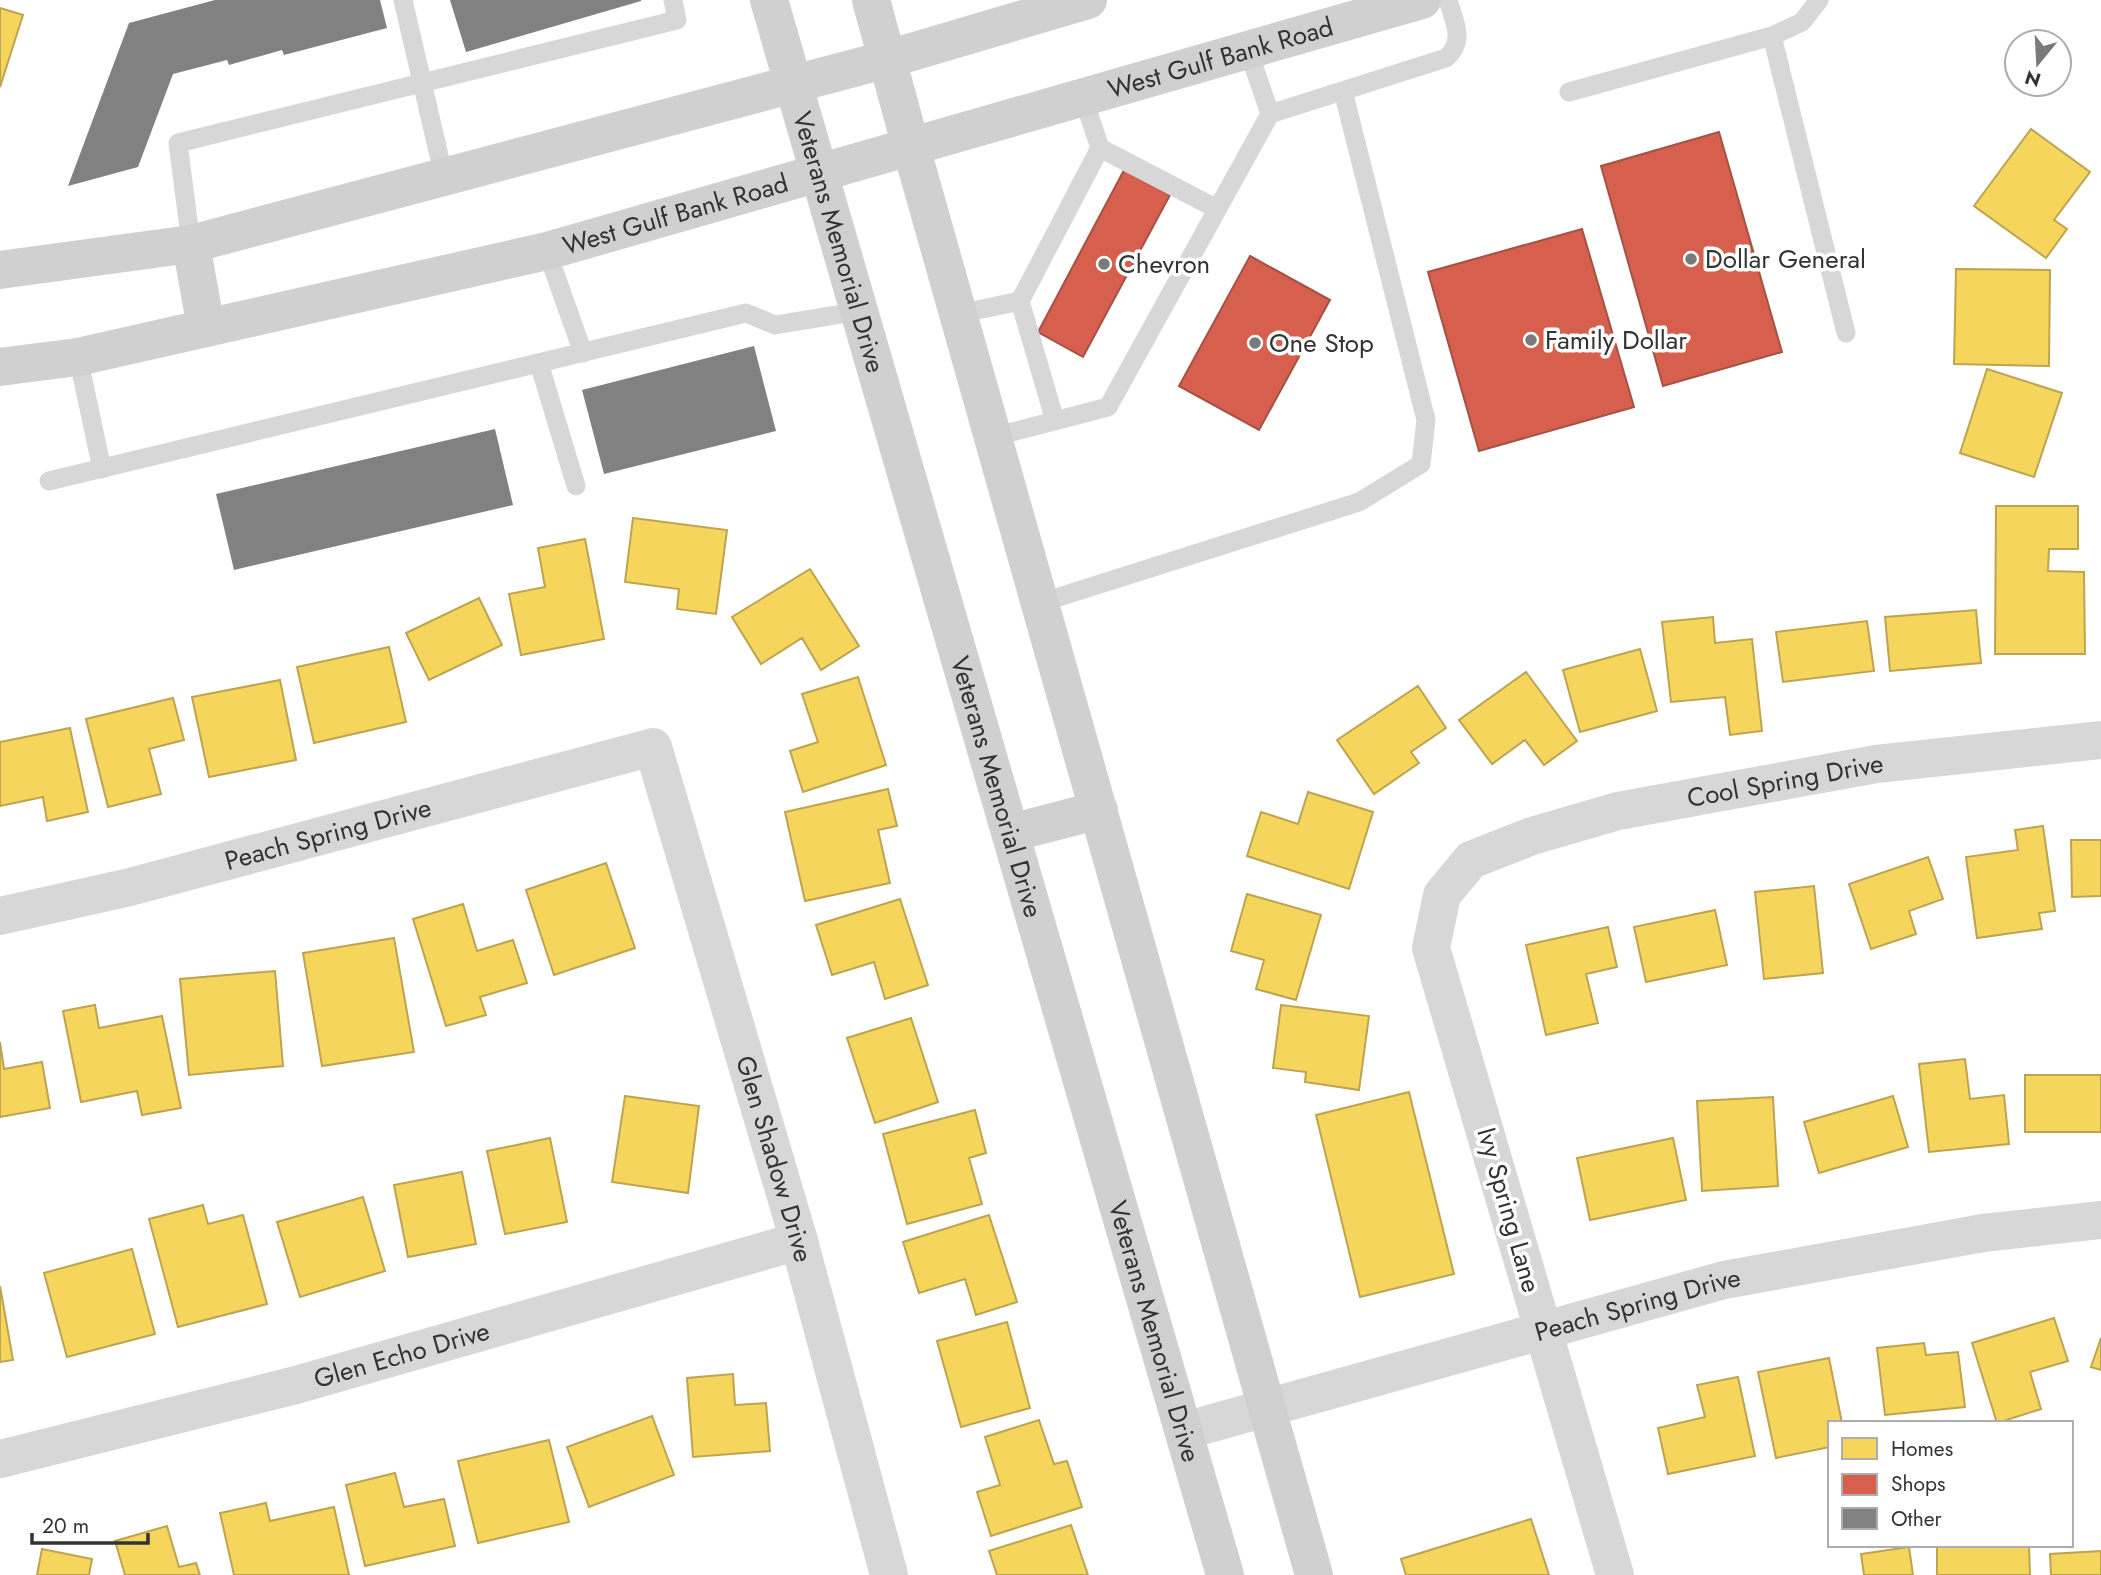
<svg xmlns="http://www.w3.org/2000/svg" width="2101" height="1575" font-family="Jost,sans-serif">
  <rect width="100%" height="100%" fill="#fff"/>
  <path fill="#f6d55c" stroke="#bca450" stroke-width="2" d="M 0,8 L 23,15 L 0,87 Z
    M 2031,129 L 2090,172 L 2054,220 L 2067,229 L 2046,258 L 1974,206 Z
    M 1956,269 L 2050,270 L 2049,366 L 1954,364 Z
    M 1987,369 L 2062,393 L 2034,477 L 1960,453 Z
    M 1996,506 L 2078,506 L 2078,549 L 2049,549 L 2048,571 L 2084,572 L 2085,654 L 1995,654 Z
    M 633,518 L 727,530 L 716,614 L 677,609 L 679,589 L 625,582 Z
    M 585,539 L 604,639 L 521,655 L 509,594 L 545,587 L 538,548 Z
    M 810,569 L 859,646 L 821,670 L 802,638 L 761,664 L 732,617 Z
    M 479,598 L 502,645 L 429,680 L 406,633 Z
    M 1976,610 L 1981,663 L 1890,671 L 1885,617 Z
    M 1713,617 L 1715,643 L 1752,639 L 1762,731 L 1730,735 L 1725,697 L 1671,702 L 1662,622 Z
    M 1867,621 L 1874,671 L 1783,682 L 1776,632 Z
    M 389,647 L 406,722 L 314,743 L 297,667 Z
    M 1640,649 L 1657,711 L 1580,732 L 1563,670 Z
    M 1526,672 L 1577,741 L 1544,765 L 1525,740 L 1492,764 L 1459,720 Z
    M 858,677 L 886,765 L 803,792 L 790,751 L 818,742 L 802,694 Z
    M 280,680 L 296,760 L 209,777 L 192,697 Z
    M 1418,686 L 1446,728 L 1411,752 L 1419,763 L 1374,794 L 1337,740 Z
    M 173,698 L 184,740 L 149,749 L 161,794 L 108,807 L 86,719 Z
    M 70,728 L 88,812 L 47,821 L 43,797 L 0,806 L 0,742 Z
    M 888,789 L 897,826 L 878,830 L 890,883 L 805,901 L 785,812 Z
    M 1308,792 L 1373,812 L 1349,889 L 1247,856 L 1261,812 L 1298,824 Z
    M 2043,826 L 2055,911 L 2039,913 L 2042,929 L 1977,938 L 1966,857 L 2018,850 L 2015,830 Z
    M 2071,840 L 2101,840 L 2101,896 L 2072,897 Z
    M 1928,857 L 1943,899 L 1909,911 L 1916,934 L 1871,949 L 1849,884 Z
    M 606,863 L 635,948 L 554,975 L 526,890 Z
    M 1814,886 L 1823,973 L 1764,979 L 1755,892 Z
    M 1247,894 L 1321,915 L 1296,1000 L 1256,989 L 1264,960 L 1231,951 Z
    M 900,899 L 928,985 L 885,999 L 874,962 L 832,975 L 816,925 Z
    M 463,904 L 477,951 L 513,940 L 527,983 L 480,997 L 486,1015 L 446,1026 L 413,919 Z
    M 1715,910 L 1727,965 L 1646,982 L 1634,927 Z
    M 1608,927 L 1617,967 L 1586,974 L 1598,1023 L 1546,1035 L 1526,945 Z
    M 394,938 L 414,1052 L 322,1066 L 303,953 Z
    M 275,971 L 283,1066 L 189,1075 L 180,979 Z
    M 95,1005 L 99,1028 L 162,1016 L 181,1108 L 142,1115 L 137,1091 L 81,1102 L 63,1011 Z
    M 1281,1005 L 1369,1016 L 1359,1090 L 1305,1082 L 1306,1072 L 1273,1068 Z
    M 911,1018 L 938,1102 L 875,1123 L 847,1038 Z
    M 0,1042 L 4,1069 L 42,1062 L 50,1108 L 0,1117 Z
    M 1965,1059 L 1970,1099 L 2004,1095 L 2009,1144 L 1929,1152 L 1919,1064 Z
    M 2025,1075 L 2101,1075 L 2101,1132 L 2025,1132 Z
    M 1409,1092 L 1454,1274 L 1360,1297 L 1316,1115 Z
    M 625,1096 L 699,1106 L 688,1193 L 612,1182 Z
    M 1893,1096 L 1908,1147 L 1819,1173 L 1804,1122 Z
    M 1773,1097 L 1778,1186 L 1702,1191 L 1697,1101 Z
    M 975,1110 L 986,1153 L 969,1158 L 982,1204 L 907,1224 L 883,1134 Z
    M 550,1138 L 567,1222 L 505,1234 L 487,1151 Z
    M 1673,1138 L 1686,1200 L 1590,1220 L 1577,1158 Z
    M 462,1172 L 476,1244 L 408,1257 L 394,1185 Z
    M 363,1197 L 385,1271 L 300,1297 L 277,1222 Z
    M 203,1205 L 208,1224 L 243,1215 L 267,1304 L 178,1327 L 149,1219 Z
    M 989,1215 L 1017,1302 L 976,1315 L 965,1279 L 919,1293 L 903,1242 Z
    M 132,1249 L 155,1334 L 67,1357 L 44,1273 Z
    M 0,1286 L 13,1360 L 0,1362 Z
    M 2054,1318 L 2068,1361 L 2030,1372 L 2041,1409 L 1997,1423 L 1972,1343 Z
    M 1007,1322 L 1030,1408 L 961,1427 L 937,1341 Z
    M 2101,1338 L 2101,1370 L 2091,1367 Z
    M 1924,1343 L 1926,1355 L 1958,1352 L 1965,1407 L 1885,1415 L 1877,1348 Z
    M 1829,1358 L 1842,1423 L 1830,1423 L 1830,1447 L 1776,1458 L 1758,1372 Z
    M 733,1374 L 735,1405 L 766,1403 L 770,1451 L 693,1457 L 687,1378 Z
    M 1738,1377 L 1755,1456 L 1668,1474 L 1658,1428 L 1705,1417 L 1697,1385 Z
    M 652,1416 L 674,1475 L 589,1507 L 567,1447 Z
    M 1039,1420 L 1054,1464 L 1067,1461 L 1082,1507 L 991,1536 L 977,1492 L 1000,1485 L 985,1437 Z
    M 549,1440 L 569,1522 L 478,1543 L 458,1461 Z
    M 395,1473 L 404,1507 L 444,1499 L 455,1546 L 365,1566 L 346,1485 Z
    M 266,1503 L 270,1521 L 334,1507 L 349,1575 L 234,1575 L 220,1513 Z
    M 1531,1519 L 1549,1575 L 1406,1575 L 1401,1559 Z
    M 1071,1525 L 1088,1575 L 997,1575 L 989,1551 Z
    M 167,1526 L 179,1567 L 196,1563 L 200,1575 L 125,1575 L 115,1541 Z
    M 1937,1545 L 2029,1545 L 2030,1575 L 1937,1575 Z
    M 1909,1547 L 1913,1575 L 1864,1575 L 1861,1554 Z
    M 42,1549 L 92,1559 L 89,1575 L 37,1575 Z
    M 2101,1551 L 2101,1575 L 2051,1575 L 2050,1554 Z"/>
  <path fill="#d6604d" stroke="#a55245" stroke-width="2" d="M 1719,132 L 1782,352 L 1663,386 L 1601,166 Z
    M 1124,170 L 1170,195 L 1083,357 L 1038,332 Z
    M 1582,229 L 1634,407 L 1479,451 L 1428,272 Z
    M 1250,256 L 1330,300 L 1259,430 L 1179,386 Z"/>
  <path fill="#818181" d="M 215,0 L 380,0 L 387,28 L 284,55 L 282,50 L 229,65 L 227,60 L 173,74 L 138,167 L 68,186 L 129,23 Z
    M 450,0 L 641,0 L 641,1 L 466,52 Z
    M 754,346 L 776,431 L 604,474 L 582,390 Z
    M 495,429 L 513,505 L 234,570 L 216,494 Z"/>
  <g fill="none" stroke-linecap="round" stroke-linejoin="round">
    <path stroke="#d7d7d7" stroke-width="19" d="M 403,0 L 444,177
      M 1772,36 L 1802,22 L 1819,0
      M 1569,92 L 1772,36 L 1846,333
      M 1270,114 L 1446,58 C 1466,40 1454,22 1448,0
      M 1100,148 L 1217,209
      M 191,244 L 178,143 L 677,20 L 673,0
      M 547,251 L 583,353
      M 1020,301 L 1055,421
      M 958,314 L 1020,301 L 1100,148 L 1083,97
      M 78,357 L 102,469
      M 539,363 L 576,486
      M 993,437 L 1108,407 L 1270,114 L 1248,50
      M 49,481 L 746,313 L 775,325 L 860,311
      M 1040,603 L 1359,502 L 1421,464 L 1426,420 L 1343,91"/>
    <g stroke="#d7d7d7" stroke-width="38">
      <path id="s1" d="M 0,916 L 130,887 L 653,747 L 799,1241 L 889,1575"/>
      <path id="s2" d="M 1184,1431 L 1724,1280 L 1983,1233 L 2101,1220"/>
      <path id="s3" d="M 0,1459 L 296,1385 L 799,1241"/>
      <path id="s4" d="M 1615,1575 L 1431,948 L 1442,895 L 1471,860 L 1532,836 L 1618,811 L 1876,764 L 2101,740"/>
    </g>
    <g stroke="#d0d0d0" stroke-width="38">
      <path id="s5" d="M 769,0 L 1225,1575"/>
      <path d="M 871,0 L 911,147 L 1314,1575"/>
      <path d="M 191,244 L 206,328"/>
      <path d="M 0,270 L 191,244 L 888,59 L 1088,0"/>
      <path id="s6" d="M 0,367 L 78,357 L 547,251 L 1422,0"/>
      <path d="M 1011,833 L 1099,810"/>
    </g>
  </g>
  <g fill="#7a7a7a" stroke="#fff" stroke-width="2.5">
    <circle cx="1691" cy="259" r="7"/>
    <circle cx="1104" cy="264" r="7"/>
    <circle cx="1531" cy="340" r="7"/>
    <circle cx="1255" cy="343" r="7"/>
  </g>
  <g text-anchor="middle" stroke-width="7" stroke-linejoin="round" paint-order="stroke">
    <g font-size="26" fill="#333" stroke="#fff">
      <text dy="9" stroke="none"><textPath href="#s6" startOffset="1260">West Gulf Bank Road</textPath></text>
      <text dy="9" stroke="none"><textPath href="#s6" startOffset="693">West Gulf Bank Road</textPath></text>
      <text dy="9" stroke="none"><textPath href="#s5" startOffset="252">Veterans Memorial Drive</textPath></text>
      <text dy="9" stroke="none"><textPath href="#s4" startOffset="1078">Cool Spring Drive</textPath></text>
      <text dy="9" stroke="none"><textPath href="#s5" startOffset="819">Veterans Memorial Drive</textPath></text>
      <text dy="9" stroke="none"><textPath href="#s1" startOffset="338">Peach Spring Drive</textPath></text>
      <text dy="9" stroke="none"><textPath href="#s1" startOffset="1104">Glen Shadow Drive</textPath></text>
      <text transform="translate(1509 1210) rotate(74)" y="9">Ivy Spring Lane</text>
      <text dy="9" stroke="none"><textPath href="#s2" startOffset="471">Peach Spring Drive</textPath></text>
      <text dy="9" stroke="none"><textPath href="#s5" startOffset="1386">Veterans Memorial Drive</textPath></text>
      <text dy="9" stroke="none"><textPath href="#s3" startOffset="415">Glen Echo Drive</textPath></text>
    </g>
    <g font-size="26" fill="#333" stroke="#fff" text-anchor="start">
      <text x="1705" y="268">Dollar General</text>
      <text x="1118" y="273">Chevron</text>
      <text x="1545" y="349">Family Dollar</text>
      <text x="1269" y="352">One Stop</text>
    </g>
  </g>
  <rect x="1828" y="1421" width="245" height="126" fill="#ffffff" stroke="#adadad" stroke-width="2"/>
  <rect x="1842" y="1438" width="35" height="21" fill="#f6d55c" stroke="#adadad" stroke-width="2"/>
  <text x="1891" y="1456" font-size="21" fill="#333333">Homes</text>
  <rect x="1842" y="1474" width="35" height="21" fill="#d6604d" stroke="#adadad" stroke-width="2"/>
  <text x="1891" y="1491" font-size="21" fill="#333333">Shops</text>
  <rect x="1842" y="1508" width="35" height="21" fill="#818181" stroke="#adadad" stroke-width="2"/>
  <text x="1891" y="1526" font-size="21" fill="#333333">Other</text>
  <g transform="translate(2038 63) rotate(198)"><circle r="33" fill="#ffffff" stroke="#adadad" stroke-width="2"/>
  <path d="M0-5L12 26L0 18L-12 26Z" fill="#7a7a7a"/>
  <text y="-10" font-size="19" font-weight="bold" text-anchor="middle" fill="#333333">N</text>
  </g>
  <path d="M32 1533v10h116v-10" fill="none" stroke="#333333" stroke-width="3.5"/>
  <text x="42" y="1533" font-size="21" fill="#333333" stroke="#ffffff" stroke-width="5" paint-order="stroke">20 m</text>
</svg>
